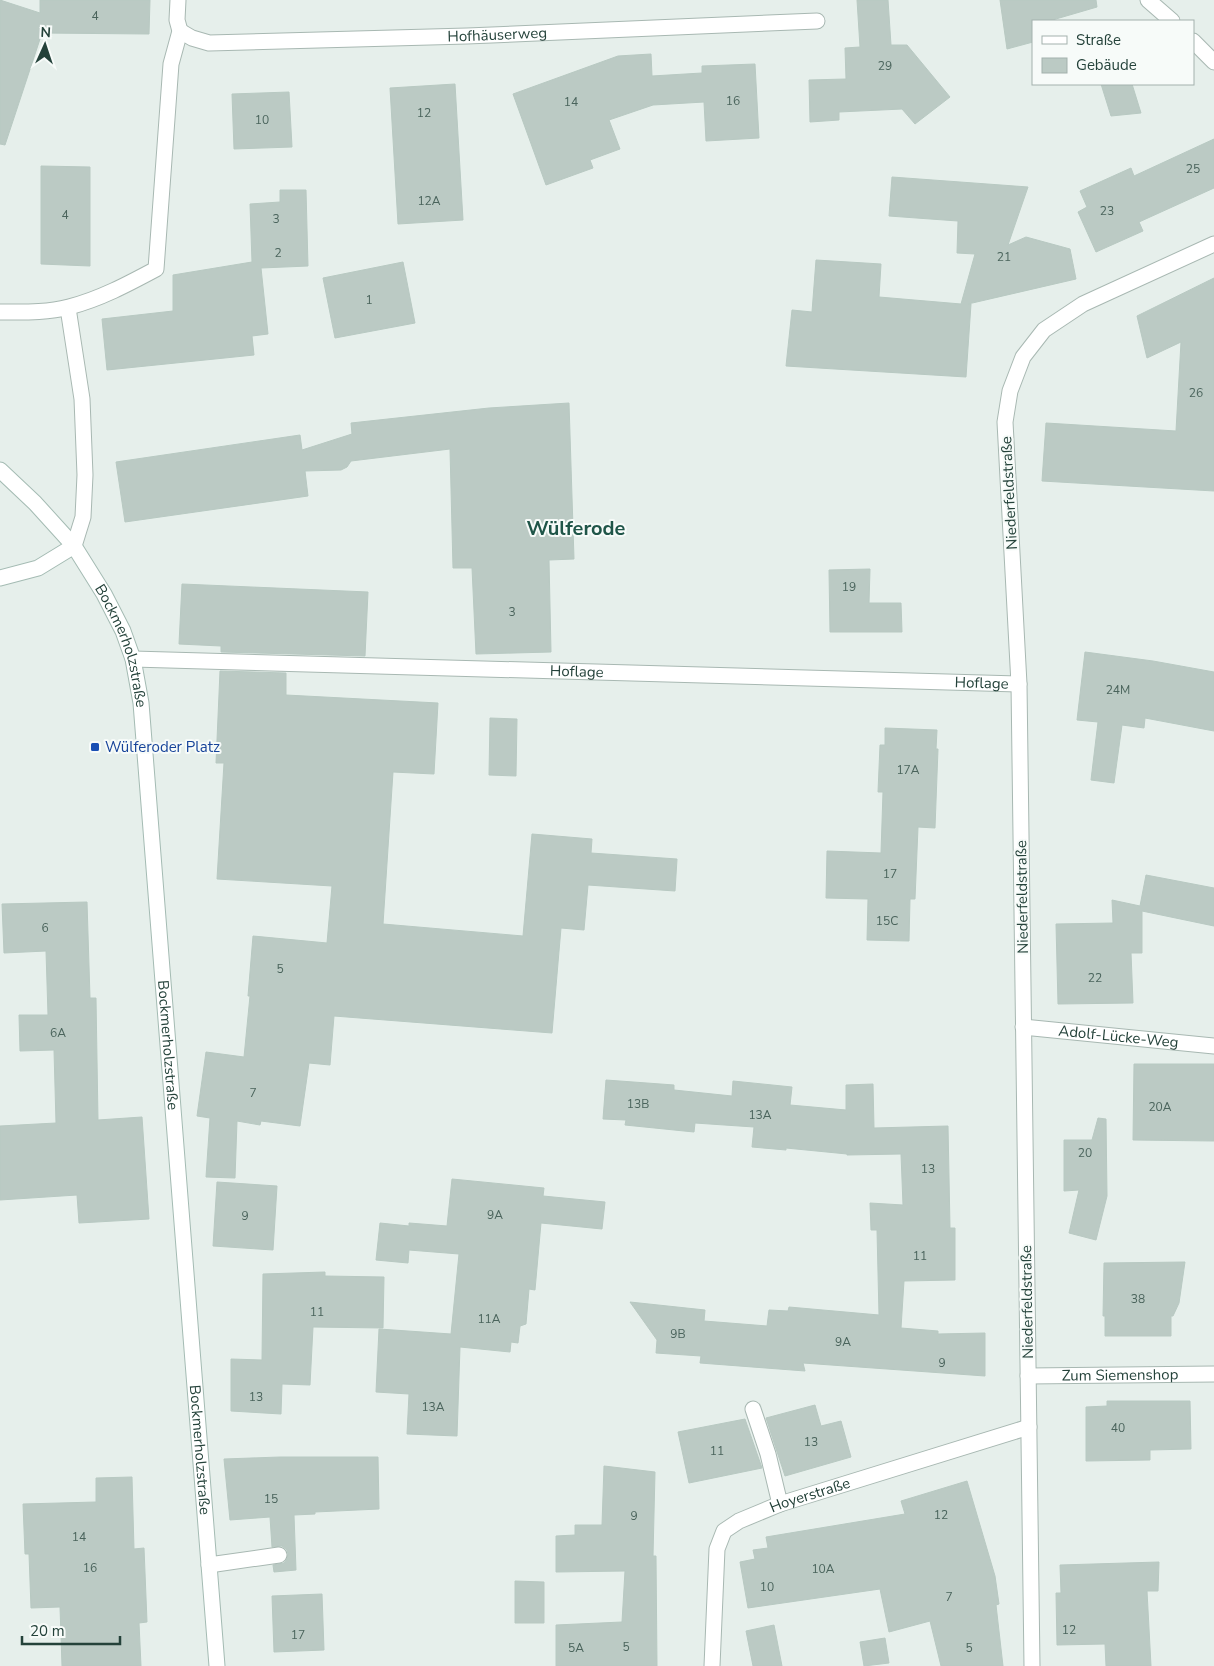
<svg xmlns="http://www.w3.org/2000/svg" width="1214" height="1666" font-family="'Nunito Sans',sans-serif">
  <rect width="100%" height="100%" fill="#e6efeb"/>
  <path fill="#bbcac4" stroke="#b8c9c2" d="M 0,0 L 40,13 L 40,0 L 150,0 L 149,34 L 42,33 L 5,145 L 0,144 Z
    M 857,0 L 888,0 L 891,45 L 907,45 L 950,97 L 915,124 L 902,109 L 839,112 L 839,120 L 810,122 L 809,80 L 846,79 L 845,48 L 860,47 Z
    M 1000,0 L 1096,0 L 1097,7 L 1049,21 L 1033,21 L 1033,42 L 1007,49 Z
    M 651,54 L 652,76 L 702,73 L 702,66 L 755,64 L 759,138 L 706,141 L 704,102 L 653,105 L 609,120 L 620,149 L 590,160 L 593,168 L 546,185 L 513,94 L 618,56 Z
    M 455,84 L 463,220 L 398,224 L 390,88 Z
    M 1101,84 L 1132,84 L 1141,113 L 1111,116 Z
    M 289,92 L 292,147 L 234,149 L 232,94 Z
    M 1214,139 L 1214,188 L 1139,222 L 1143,231 L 1096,252 L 1078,212 L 1087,207 L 1080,191 L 1131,168 L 1134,176 Z
    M 41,166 L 90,167 L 90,266 L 41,264 Z
    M 892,177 L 1028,187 L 1008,245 L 1026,237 L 1070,249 L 1076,279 L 968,304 L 971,304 L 966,377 L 786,366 L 792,310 L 812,312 L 816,260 L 881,264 L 879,297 L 961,304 L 975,254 L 957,253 L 958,221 L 889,216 Z
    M 280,190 L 306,190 L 308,266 L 261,268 L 268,334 L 252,336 L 254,355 L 107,370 L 102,319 L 173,311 L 173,275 L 252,262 L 250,204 L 280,202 Z
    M 403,262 L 415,323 L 335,338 L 323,278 Z
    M 1214,278 L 1214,491 L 1042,481 L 1046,423 L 1176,431 L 1181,342 L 1147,358 L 1137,316 Z
    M 569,403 L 574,559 L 549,560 L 551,652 L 476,654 L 472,568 L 453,568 L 450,449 L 351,461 L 347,467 L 341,470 L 305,471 L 308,496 L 125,522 L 116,462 L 300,435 L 302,450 L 352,434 L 351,423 L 489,408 Z
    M 870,569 L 869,603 L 901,603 L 902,632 L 830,632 L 829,570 Z
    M 182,584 L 368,592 L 365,656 L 221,652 L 221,646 L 179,644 Z
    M 1085,652 L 1153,661 L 1214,672 L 1214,731 L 1145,718 L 1144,728 L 1122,725 L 1114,783 L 1091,780 L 1098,722 L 1077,720 Z
    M 220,671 L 286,673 L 286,695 L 438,703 L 434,774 L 393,772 L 383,924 L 523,936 L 532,834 L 592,839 L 591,853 L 677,859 L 675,891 L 588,885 L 584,930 L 561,928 L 552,1033 L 334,1016 L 330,1065 L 309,1063 L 300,1126 L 261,1121 L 260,1125 L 237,1121 L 235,1178 L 206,1177 L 210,1118 L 197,1116 L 206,1052 L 244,1057 L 250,996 L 248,996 L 253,936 L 327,943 L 332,886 L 217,879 L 224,763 L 216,763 Z
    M 490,718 L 517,719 L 516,776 L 489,775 Z
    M 885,728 L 937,730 L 936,749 L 938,749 L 935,828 L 918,827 L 915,899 L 910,899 L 909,941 L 867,940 L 868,899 L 826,898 L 827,851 L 881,853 L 883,792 L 878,792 L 880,745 L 885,745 Z
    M 1146,875 L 1214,888 L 1214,926 L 1142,911 L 1142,953 L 1131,953 L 1133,1003 L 1058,1004 L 1056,924 L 1113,923 L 1112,900 L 1140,906 Z
    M 87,902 L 90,998 L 96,998 L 98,1120 L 142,1117 L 149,1219 L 79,1223 L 77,1195 L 0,1200 L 0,1126 L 56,1123 L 54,1050 L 20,1051 L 19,1015 L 48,1015 L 46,951 L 4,953 L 2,904 Z
    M 1134,1064 L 1214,1064 L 1214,1141 L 1133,1140 Z
    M 606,1080 L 674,1085 L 674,1090 L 732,1096 L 733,1081 L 792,1087 L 790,1105 L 846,1110 L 846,1085 L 873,1084 L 874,1128 L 948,1126 L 950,1228 L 955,1228 L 955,1280 L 904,1281 L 901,1328 L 938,1331 L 938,1334 L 985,1333 L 985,1376 L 803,1363 L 805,1371 L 700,1363 L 701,1356 L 656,1353 L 657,1340 L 630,1302 L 705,1310 L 704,1321 L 767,1326 L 769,1310 L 788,1311 L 789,1307 L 879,1315 L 877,1230 L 871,1230 L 870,1203 L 903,1205 L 901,1154 L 847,1155 L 847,1154 L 786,1148 L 786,1150 L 752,1147 L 754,1127 L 695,1123 L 694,1132 L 625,1125 L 626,1120 L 603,1119 Z
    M 1098,1118 L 1106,1119 L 1107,1196 L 1096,1240 L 1069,1233 L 1079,1190 L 1064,1191 L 1064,1140 L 1092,1140 Z
    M 452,1179 L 544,1188 L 543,1196 L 605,1202 L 602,1229 L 541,1223 L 535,1290 L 529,1289 L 526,1324 L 520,1326 L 518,1343 L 511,1342 L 510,1352 L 460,1347 L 457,1436 L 407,1434 L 409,1394 L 376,1392 L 379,1329 L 451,1334 L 459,1254 L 409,1250 L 408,1263 L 376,1260 L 380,1223 L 409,1226 L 409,1223 L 447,1226 Z
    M 217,1182 L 277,1186 L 273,1250 L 213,1246 Z
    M 1185,1262 L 1179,1303 L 1173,1316 L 1171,1316 L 1171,1336 L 1105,1336 L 1105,1316 L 1103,1316 L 1104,1263 Z
    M 325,1272 L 325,1276 L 384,1277 L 383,1328 L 313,1327 L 310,1385 L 282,1384 L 281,1414 L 231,1411 L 231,1359 L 262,1360 L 263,1274 Z
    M 1107,1401 L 1190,1401 L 1191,1449 L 1150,1450 L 1150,1460 L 1086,1461 L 1086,1407 L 1107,1406 Z
    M 815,1405 L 821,1426 L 841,1421 L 851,1457 L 785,1476 L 766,1418 Z
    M 745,1419 L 762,1468 L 689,1483 L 678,1432 Z
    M 280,1457 L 378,1457 L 379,1509 L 315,1512 L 315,1514 L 294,1515 L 296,1570 L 274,1572 L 273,1565 L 284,1563 L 287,1559 L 288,1554 L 287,1550 L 282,1546 L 272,1547 L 270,1517 L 230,1520 L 224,1459 Z
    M 604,1466 L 655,1472 L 653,1556 L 656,1556 L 657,1666 L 556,1666 L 556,1625 L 622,1622 L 625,1571 L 556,1572 L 556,1536 L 575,1535 L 575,1525 L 602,1525 Z
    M 132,1477 L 134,1549 L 144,1548 L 147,1622 L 139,1623 L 141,1666 L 62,1666 L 60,1607 L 31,1608 L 29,1554 L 25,1554 L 23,1504 L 96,1502 L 96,1478 Z
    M 967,1481 L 995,1576 L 999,1604 L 996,1605 L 1003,1666 L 941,1666 L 930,1621 L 889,1632 L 880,1589 L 748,1608 L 740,1562 L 755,1559 L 753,1550 L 768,1548 L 766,1537 L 905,1514 L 901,1501 Z
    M 1159,1562 L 1158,1591 L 1147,1591 L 1151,1666 L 1106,1666 L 1105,1644 L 1057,1645 L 1056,1593 L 1061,1593 L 1060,1565 Z
    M 515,1581 L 544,1582 L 544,1623 L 515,1623 Z
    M 322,1594 L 324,1650 L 274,1652 L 272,1596 Z
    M 774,1625 L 782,1666 L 753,1666 L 746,1631 Z
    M 885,1638 L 889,1663 L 864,1666 L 860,1642 Z"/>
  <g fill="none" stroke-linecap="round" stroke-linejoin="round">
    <defs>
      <path id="lane" d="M 753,1409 L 768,1454 L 780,1504
        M 209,1565 L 279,1555"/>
      <g id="street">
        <path d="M 1148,0 L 1172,21"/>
        <path id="s1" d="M 180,31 L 192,38 L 209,43 L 467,36 L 817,21"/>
        <path d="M 1193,41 L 1214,62"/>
        <path d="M 68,308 L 82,399 L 85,475 L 83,517 L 74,546"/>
        <path d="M 0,312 C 23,312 46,313 69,307 C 100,299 128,284 156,269 L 171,64 L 180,31 L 177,20 L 178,0"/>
        <path id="s2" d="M 133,659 L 1019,684"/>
        <path id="s3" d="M 1023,1027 L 1214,1046"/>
        <path id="s4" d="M 1028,1376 L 1214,1374"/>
        <path id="s5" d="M 712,1666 L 717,1549 L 724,1531 L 739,1521 L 780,1504 L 1029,1427"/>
        <path d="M 1032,1666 L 1019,684 L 1005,422 L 1010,391 L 1023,357 L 1044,330 L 1083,304 L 1214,244"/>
      </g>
      <g id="secondary">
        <path id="s6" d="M 0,470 L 35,503 L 74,546 L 104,594 L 123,631 L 133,659 L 141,703 L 217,1666"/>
        <path d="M 0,578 L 38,568 L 74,546"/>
      </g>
    </defs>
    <use href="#lane" stroke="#a8b8b2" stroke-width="17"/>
    <use href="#street" stroke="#a8b8b2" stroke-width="17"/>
    <use href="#secondary" stroke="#a4bbb3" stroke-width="17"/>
    <use href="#lane" stroke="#fff" stroke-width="15"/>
    <use href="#street" stroke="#fff" stroke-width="15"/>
    <use href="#secondary" stroke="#fff" stroke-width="15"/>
  </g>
  <rect fill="#1a4fb4" stroke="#f7fbf9" stroke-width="2" x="90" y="742" width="10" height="10" rx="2.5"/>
  <g text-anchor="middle" stroke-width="4" stroke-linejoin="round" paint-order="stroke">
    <g font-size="12" fill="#4a645c">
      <text x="95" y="20">4</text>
      <text x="885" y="70">29</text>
      <text x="733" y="105">16</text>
      <text x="571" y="106">14</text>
      <text x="424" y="117">12</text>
      <text x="262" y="124">10</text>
      <text x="1193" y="173">25</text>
      <text x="429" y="205">12A</text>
      <text x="1107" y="215">23</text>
      <text x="65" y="219">4</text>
      <text x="276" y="223">3</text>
      <text x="278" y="257">2</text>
      <text x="1004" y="261">21</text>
      <text x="369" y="304">1</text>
      <text x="1196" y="397">26</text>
      <text x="849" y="591">19</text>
      <text x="512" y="616">3</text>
      <text x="1118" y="694">24M</text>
      <text x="908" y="774">17A</text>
      <text x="890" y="878">17</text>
      <text x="887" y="925">15C</text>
      <text x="45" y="932">6</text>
      <text x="280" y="973">5</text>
      <text x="1095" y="982">22</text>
      <text x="58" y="1037">6A</text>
      <text x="253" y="1097">7</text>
      <text x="638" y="1108">13B</text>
      <text x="1160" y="1111">20A</text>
      <text x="760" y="1119">13A</text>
      <text x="1085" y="1157">20</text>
      <text x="928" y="1173">13</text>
      <text x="495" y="1219">9A</text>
      <text x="245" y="1220">9</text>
      <text x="920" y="1260">11</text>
      <text x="1138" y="1303">38</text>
      <text x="317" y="1316">11</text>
      <text x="489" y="1323">11A</text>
      <text x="678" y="1338">9B</text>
      <text x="843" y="1346">9A</text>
      <text x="942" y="1367">9</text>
      <text x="256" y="1401">13</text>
      <text x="433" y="1411">13A</text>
      <text x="1118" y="1432">40</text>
      <text x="811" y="1446">13</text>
      <text x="717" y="1455">11</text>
      <text x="271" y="1503">15</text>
      <text x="941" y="1519">12</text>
      <text x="634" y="1520">9</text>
      <text x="79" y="1541">14</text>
      <text x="90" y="1572">16</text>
      <text x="823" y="1573">10A</text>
      <text x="767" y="1591">10</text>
      <text x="949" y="1601">7</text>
      <text x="1069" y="1634">12</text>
      <text x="298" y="1639">17</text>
      <text x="626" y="1651">5</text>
      <text x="576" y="1652">5A</text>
      <text x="969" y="1652">5</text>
    </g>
    <g font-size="15" fill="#24423a" stroke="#f7fbf9">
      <text dy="5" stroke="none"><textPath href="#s1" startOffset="320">Hofhäuserweg</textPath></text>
      <text transform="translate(1009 493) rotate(-93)" y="5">Niederfeldstraße</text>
      <text dy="5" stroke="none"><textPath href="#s6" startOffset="218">Bockmerholzstraße</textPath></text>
      <text dy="5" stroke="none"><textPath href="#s2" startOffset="444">Hoflage</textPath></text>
      <text dy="5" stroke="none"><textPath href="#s2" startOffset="849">Hoflage</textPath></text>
      <text transform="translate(1022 897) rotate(-91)" y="5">Niederfeldstraße</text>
      <text dy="5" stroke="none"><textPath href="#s3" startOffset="96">Adolf-Lücke-Weg</textPath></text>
      <text dy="5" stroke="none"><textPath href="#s6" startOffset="622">Bockmerholzstraße</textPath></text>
      <text transform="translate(1027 1302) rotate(-91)" y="5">Niederfeldstraße</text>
      <text dy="5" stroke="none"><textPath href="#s4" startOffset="92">Zum Siemenshop</textPath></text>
      <text dy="5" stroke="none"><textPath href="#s6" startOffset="1028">Bockmerholzstraße</textPath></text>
      <text dy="5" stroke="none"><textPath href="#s5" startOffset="230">Hoyerstraße</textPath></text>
    </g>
    <g font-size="15" fill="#164399" stroke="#f7fbf9" text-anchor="start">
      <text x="105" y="752">Wülferoder Platz</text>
    </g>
    <g font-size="20" font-weight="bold" fill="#1f5548" stroke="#f7fbf9">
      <text x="576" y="535">Wülferode</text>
    </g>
  </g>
  <rect x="1032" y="20" width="162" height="65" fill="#f7fbf9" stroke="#a3b1ad"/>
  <rect x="1042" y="36" width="25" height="8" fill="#ffffff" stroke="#a3b1ad"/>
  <text x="1076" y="45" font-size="15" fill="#24423a">Straße</text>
  <rect x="1042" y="58" width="25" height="15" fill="#bbcac4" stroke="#a3b1ad"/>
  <text x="1076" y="70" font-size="15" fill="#24423a">Gebäude</text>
  <g transform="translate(45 45) rotate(3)" stroke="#f7fbf9" stroke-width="4" paint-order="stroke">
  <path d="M0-4L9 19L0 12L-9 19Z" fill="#24423a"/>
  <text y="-8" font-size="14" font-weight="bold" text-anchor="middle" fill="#24423a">N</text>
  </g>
  <path d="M22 1636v8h98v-8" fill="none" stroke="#24423a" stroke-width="2.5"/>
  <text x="30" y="1636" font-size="15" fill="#24423a" stroke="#f7fbf9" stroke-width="4" paint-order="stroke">20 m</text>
</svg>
